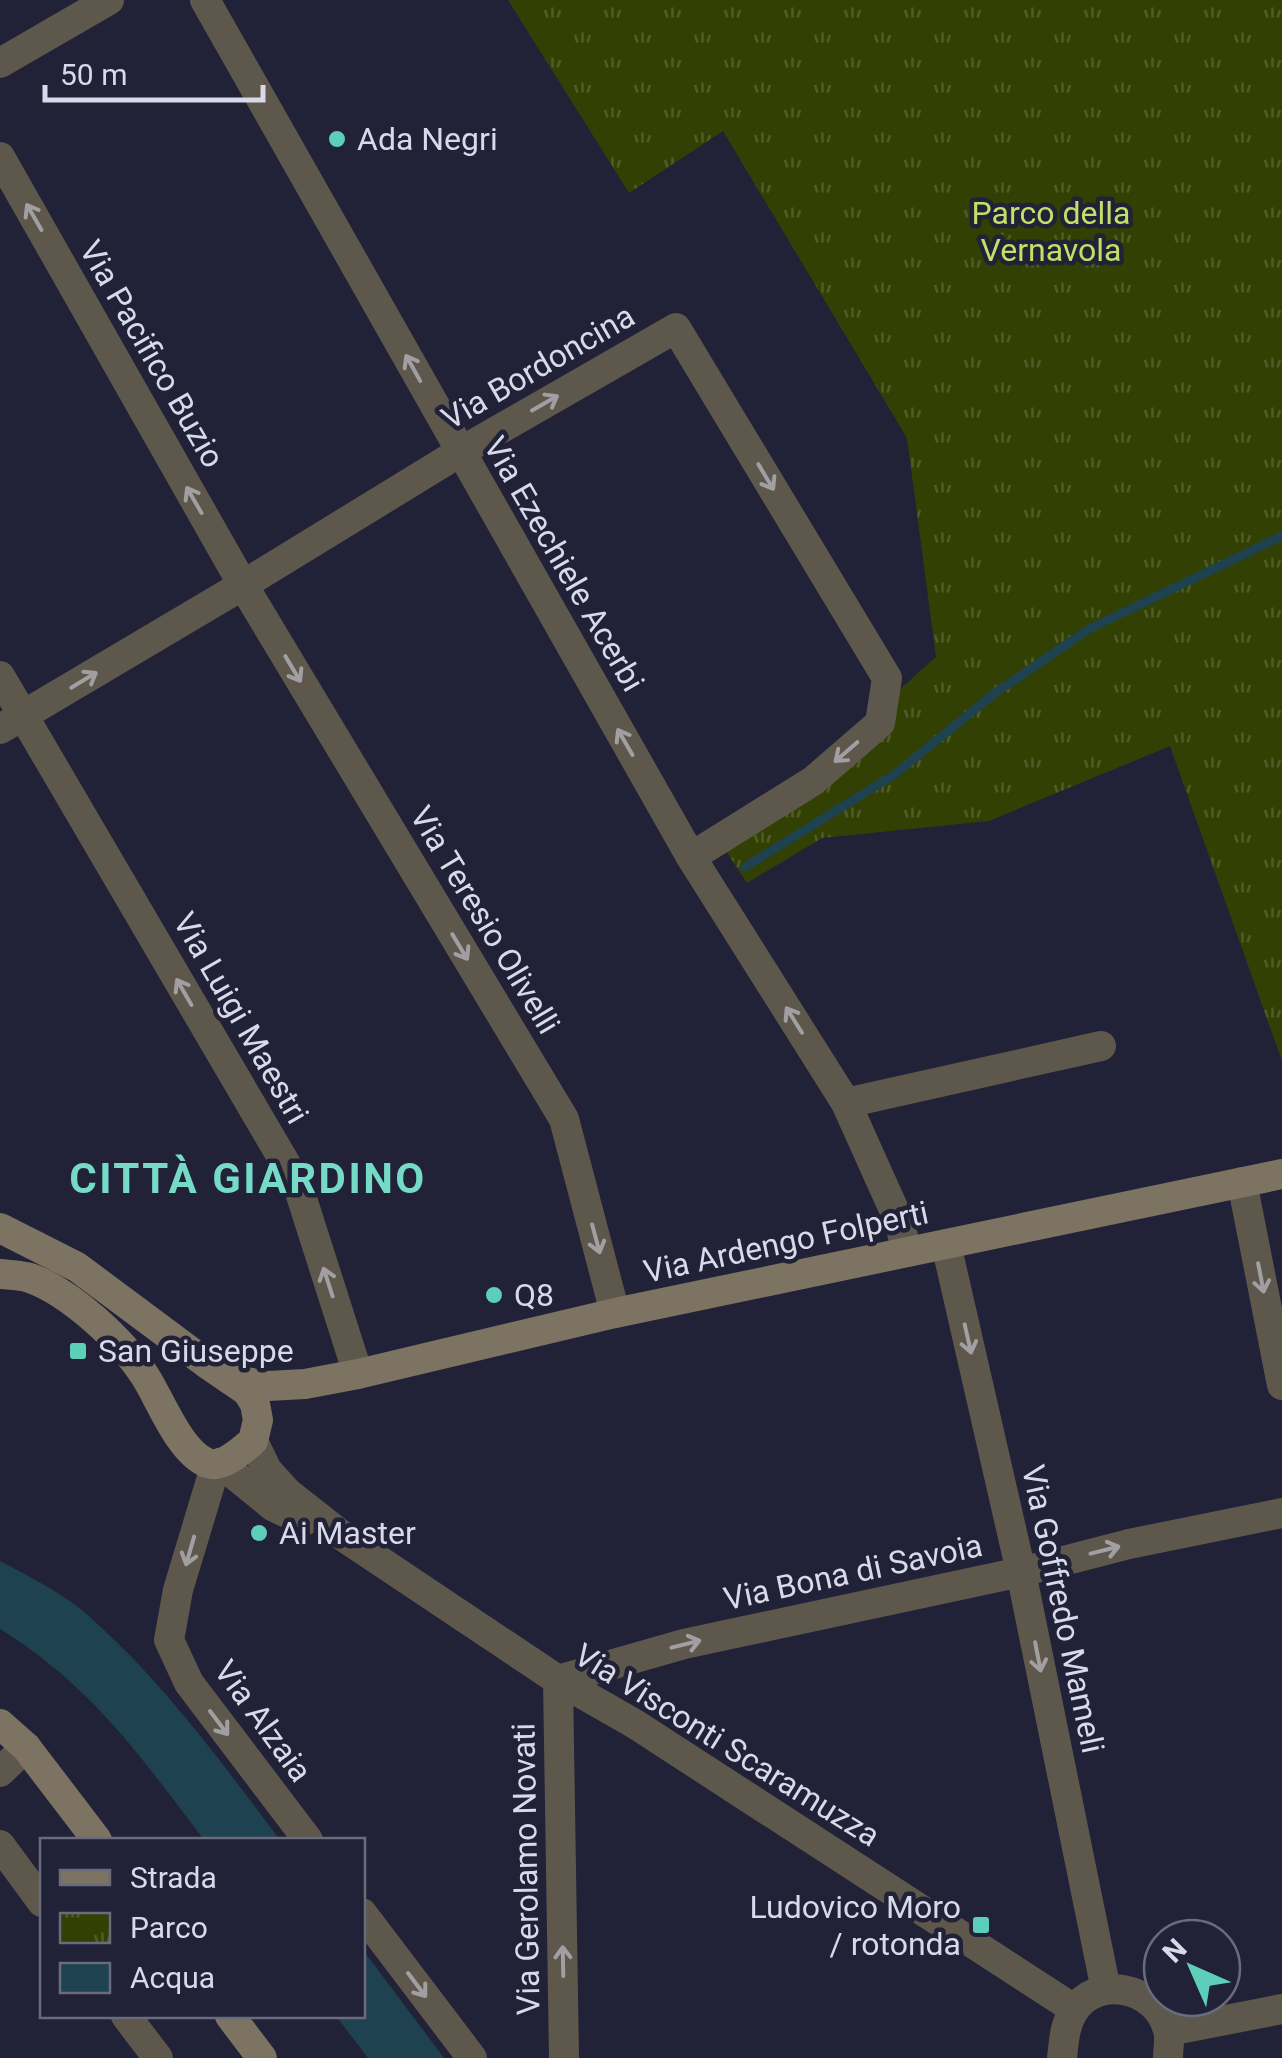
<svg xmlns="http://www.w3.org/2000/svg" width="1282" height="2058" font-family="Roboto,sans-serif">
  <defs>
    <pattern id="park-tufts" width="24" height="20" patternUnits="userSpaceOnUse" patternTransform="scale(2.5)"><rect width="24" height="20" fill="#334003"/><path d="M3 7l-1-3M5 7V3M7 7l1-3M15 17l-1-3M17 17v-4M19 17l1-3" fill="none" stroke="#505b28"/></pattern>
  </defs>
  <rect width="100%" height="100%" fill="#212137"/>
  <path fill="url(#park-tufts)" d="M 508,0 L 1282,0 L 1282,1061 L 1170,746 L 989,821 L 822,838 L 747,883 L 715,834 L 823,758 L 936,657 L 907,438 L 723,131 L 629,193 Z"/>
  <path fill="#1e4250" d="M 0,1561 C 32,1578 65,1594 91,1618 C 164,1683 222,1763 280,1840 L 204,1840 C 141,1757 91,1685 0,1629 Z
    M 363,1950 L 444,2058 L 368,2058 L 336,2016 L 362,2016 Z"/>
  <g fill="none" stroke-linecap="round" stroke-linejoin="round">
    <path stroke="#1e4250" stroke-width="9" d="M 745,867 L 895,774 L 995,693 L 1089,629 L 1282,536"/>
    <path stroke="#5d574c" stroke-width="30" d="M 205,0 L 691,857 L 846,1103 L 899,1221 L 907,1252
      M 0,63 L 109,0
      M 0,157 L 243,585 L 564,1119 L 615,1313
      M 0,676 L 297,1183 L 358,1374
      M 0,729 L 243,585 L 460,452 L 676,328 L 887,678 L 880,723 L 813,781 L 691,857
      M 846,1103 L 1101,1046
      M 1242,1182 L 1282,1385
      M 946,1244 L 1021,1572 L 1106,1990
      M 253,1441 L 267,1470 L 288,1493 L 344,1537 L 558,1680 L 635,1724 L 1074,2009
      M 220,1463 L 274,1507 L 304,1521
      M 216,1464 L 178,1590 L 169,1640 L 189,1683 L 308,1840
      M 0,1772 L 26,1747
      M 0,1845 L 42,1902
      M 362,1913 L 472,2058
      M 126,2016 L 158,2058
      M 1169,2031 L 1282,2009
      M 564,2058 L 558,1680 L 684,1644 L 1021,1572 L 1129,1544 L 1282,1513
      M 1062,2058 C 1064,2042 1064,2027 1073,2012 C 1096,1974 1155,1987 1167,2027 C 1171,2036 1168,2048 1168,2058"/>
    <path stroke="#7c7362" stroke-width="30" d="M 0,1228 L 77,1267 L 206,1363 L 247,1391 L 255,1404 L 258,1420 L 253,1441 C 242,1450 223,1469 207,1463 C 179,1451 161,1401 145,1376 C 123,1341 70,1292 30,1278 C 21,1275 10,1275 0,1274
      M 229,1379 L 268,1386 L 305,1384 L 358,1374 L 615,1313 L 1282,1174
      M 0,1724 L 26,1747 L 97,1840
      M 230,2016 L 262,2058"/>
  </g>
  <defs><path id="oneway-shaft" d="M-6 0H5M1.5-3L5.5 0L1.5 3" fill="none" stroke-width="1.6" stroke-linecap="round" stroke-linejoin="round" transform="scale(2.5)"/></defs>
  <g stroke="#a19fa2">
    <use href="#oneway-shaft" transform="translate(34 217) rotate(-120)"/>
    <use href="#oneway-shaft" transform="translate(413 368) rotate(-119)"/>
    <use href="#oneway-shaft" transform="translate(545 403) rotate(-30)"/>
    <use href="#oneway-shaft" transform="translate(766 477) rotate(59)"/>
    <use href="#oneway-shaft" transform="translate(194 500) rotate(-120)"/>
    <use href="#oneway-shaft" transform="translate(293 669) rotate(59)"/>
    <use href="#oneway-shaft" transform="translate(84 680) rotate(-31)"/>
    <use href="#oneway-shaft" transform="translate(625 742) rotate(-120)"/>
    <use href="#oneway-shaft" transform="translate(846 752) rotate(139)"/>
    <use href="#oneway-shaft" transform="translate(460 947) rotate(59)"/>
    <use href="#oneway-shaft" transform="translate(184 992) rotate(-120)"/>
    <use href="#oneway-shaft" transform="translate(794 1020) rotate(-122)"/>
    <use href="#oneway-shaft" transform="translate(596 1239) rotate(75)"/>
    <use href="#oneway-shaft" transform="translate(1261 1278) rotate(79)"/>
    <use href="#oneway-shaft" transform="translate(328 1282) rotate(-108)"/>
    <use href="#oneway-shaft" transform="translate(968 1339) rotate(77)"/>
    <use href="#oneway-shaft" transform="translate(1105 1550) rotate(-14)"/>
    <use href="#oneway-shaft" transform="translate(190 1551) rotate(106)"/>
    <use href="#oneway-shaft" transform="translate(686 1644) rotate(-14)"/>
    <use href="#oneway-shaft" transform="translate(1038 1657) rotate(79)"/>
    <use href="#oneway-shaft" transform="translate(219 1723) rotate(53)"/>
    <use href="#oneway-shaft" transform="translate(563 1961) rotate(-91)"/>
    <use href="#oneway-shaft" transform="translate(417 1985) rotate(53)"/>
  </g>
  <g fill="#5dceb9" stroke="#212137" stroke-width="4">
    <circle cx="337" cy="139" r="10"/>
    <circle cx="494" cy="1295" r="10"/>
    <rect x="68" y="1341" width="20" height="20" rx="5"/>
    <circle cx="259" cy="1533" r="10"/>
    <rect x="971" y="1915" width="20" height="20" rx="5"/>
  </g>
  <g text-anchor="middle" stroke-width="9" stroke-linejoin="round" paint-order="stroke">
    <g font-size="32" fill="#d9dae9" stroke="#212137" text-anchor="start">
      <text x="357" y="150">Ada Negri</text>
      <text x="514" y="1306">Q8</text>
      <text x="98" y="1362">San Giuseppe</text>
      <text x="279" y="1544">Ai Master</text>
      <text x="961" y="1918" text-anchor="end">Ludovico Moro<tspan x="961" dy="37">/ rotonda</tspan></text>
    </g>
    <g font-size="32" fill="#c1e068" stroke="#212137">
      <text x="1051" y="224">Parco della<tspan x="1051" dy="37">Vernavola</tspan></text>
    </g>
    <g font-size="32" fill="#d9dae9" stroke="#212137">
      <text transform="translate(152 354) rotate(60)" y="11">Via Pacifico Buzio</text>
      <text transform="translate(538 367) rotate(-30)" y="11">Via Bordoncina</text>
      <text transform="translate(564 564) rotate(60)" y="11">Via Ezechiele Acerbi</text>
      <text transform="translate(485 920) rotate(59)" y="11">Via Teresio Olivelli</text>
      <text transform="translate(241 1018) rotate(60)" y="11">Via Luigi Maestri</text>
      <text transform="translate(786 1242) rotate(-12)" y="11">Via Ardengo Folperti</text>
      <text transform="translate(853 1572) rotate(-12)" y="11">Via Bona di Savoia</text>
      <text transform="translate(1063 1609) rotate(78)" y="11">Via Goffredo Mameli</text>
      <text transform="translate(263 1721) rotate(54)" y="11">Via Alzaia</text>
      <text transform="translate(727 1745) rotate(32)" y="11">Via Visconti Scaramuzza</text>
      <text transform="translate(526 1869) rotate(-91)" y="11">Via Gerolamo Novati</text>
    </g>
    <g font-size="42" font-weight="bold" letter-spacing="2.5" fill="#75dac6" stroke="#212137">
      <text x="248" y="1193">CITTÀ GIARDINO</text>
    </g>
  </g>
  <rect x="40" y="1838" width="325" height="180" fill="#212137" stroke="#6b6b7e" stroke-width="2.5"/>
  <rect x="60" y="1870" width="50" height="15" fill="#7c7362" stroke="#6b6b7e" stroke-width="2.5"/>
  <text x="130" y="1888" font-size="30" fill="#d9dae9">Strada</text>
  <rect x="60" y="1913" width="50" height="30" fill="url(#park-tufts)" stroke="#6b6b7e" stroke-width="2.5"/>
  <text x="130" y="1938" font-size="30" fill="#d9dae9">Parco</text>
  <rect x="60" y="1963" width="50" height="30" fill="#1e4250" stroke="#6b6b7e" stroke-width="2.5"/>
  <text x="130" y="1988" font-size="30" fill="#d9dae9">Acqua</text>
  <g transform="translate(1192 1968) rotate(315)"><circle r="48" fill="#212137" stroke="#6b6b7e" stroke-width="2.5"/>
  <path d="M0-8L18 38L0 25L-18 38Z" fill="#5dceb9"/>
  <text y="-15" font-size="28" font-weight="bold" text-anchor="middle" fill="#d9dae9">N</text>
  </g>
  <path d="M45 85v15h218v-15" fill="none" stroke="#d9dae9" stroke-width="5"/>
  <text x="60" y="85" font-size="30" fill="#d9dae9" stroke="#212137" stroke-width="8" paint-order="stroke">50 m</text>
</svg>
